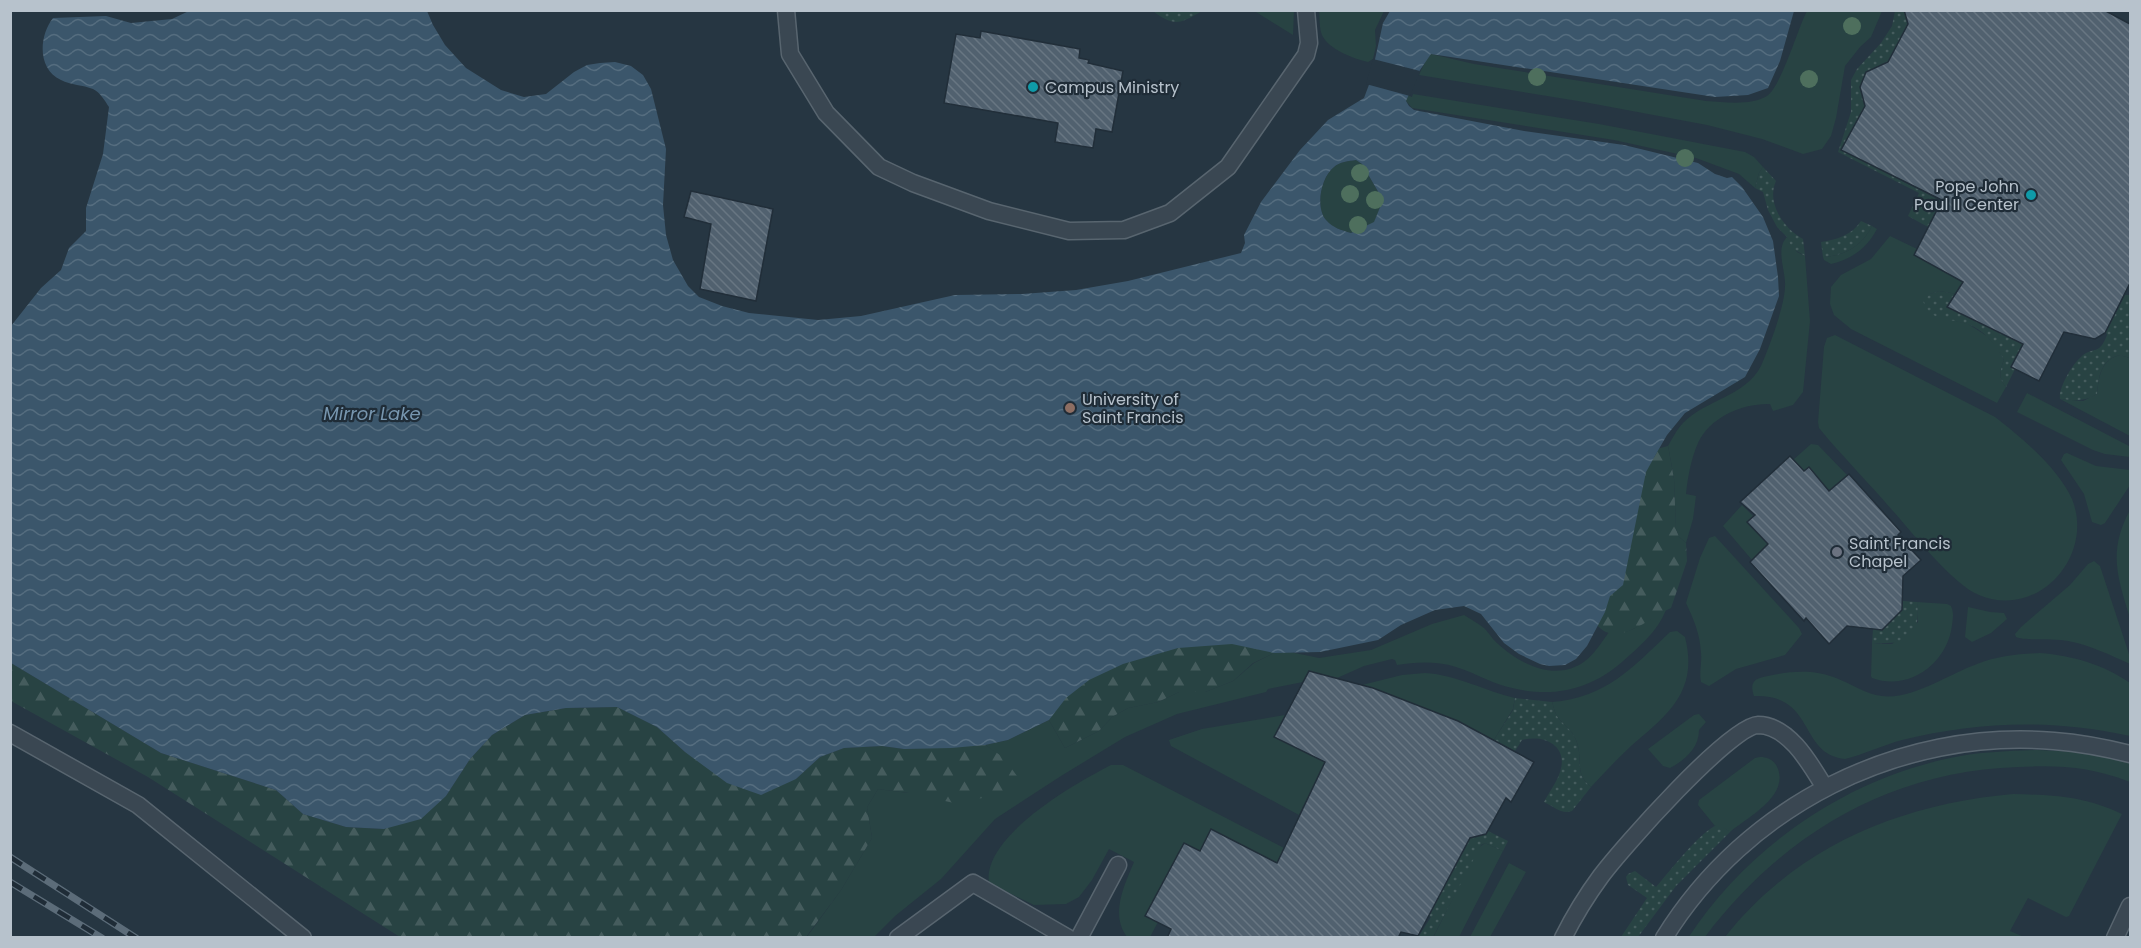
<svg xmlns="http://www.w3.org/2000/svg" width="2141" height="948" font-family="Poppins,sans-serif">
  <defs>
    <pattern id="forest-firs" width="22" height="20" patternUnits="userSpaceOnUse" patternTransform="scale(1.5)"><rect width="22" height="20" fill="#284343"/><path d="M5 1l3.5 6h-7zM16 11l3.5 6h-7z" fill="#455c5d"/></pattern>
    <pattern id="garden-dots" width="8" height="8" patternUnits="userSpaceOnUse" patternTransform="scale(1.5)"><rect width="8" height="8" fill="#284343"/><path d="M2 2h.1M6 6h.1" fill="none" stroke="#455c5d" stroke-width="1.8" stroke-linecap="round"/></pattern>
    <pattern id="water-waves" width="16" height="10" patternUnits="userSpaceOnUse" patternTransform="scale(1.5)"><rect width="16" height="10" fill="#3b566b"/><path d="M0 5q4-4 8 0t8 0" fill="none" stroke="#556d7f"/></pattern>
    <pattern id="building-back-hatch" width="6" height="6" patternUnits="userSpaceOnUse" patternTransform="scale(1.5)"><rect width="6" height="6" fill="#51616f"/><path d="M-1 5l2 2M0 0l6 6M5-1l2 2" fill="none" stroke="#687682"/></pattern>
  </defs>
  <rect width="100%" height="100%" fill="#263642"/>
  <path fill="#284343" d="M 1253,11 L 1294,11 L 1293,35 L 1256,12 Z
    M 1319,11 L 1384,11 L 1375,30 L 1376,46 L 1373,59 L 1368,62 C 1354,59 1328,49 1322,35 C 1319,28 1320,18 1319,11 Z
    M 1807,11 L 1882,11 L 1871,37 L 1860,47 L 1845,66 L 1836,118 L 1831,136 L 1822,149 L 1803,154 L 1762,139 L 1707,125 L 1584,102 L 1419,75 L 1425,62 L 1431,54 L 1474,64 L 1706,101 C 1725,102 1750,106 1767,96 C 1781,87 1798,28 1807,11 Z
    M 1413,94 L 1599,124 L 1745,152 L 1754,157 L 1763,167 L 1759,173 L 1755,188 L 1739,174 L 1696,158 L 1614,140 L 1412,108 L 1406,101 L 1407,95 L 1412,97 Z
    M 1356,160 L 1362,164 L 1383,200 L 1374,223 L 1351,233 C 1341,230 1332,228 1326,220 C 1315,207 1321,177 1334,167 C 1339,162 1349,161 1356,160 Z
    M 1872,226 L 1877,229 C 1867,248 1852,259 1831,264 L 1824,260 L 1823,257 C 1844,256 1862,246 1872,226 Z
    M 1890,236 L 1917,249 L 1914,255 L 1963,282 L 1956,294 L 1939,291 L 1930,294 L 1956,321 L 1968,324 L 1987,336 L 1997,347 L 2004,360 C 2000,370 1998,378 2006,387 L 1997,403 L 1851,329 L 1834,315 L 1830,304 L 1831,287 L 1841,275 L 1871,259 Z
    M 1787,237 L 1797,252 L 1805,256 L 1810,321 L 1803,392 L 1793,405 L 1773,411 L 1770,404 C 1743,403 1710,417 1698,443 C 1691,459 1688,476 1686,494 L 1696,496 L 1693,519 L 1686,543 L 1679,537 L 1676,529 L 1674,479 L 1668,446 C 1672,439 1677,429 1683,423 C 1705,400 1746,396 1761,366 C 1769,348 1785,305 1785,286 C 1786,271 1775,249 1787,237 Z
    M 1835,335 L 1995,417 C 2021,437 2058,468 2072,499 C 2095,556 2038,620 1979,595 C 1952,584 1913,533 1892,510 C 1868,482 1842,456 1819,428 L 1818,422 L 1824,347 L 1827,338 Z
    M 2120,355 L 2130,358 L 2130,436 L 2060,399 L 2083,401 L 2097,394 C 2099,375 2101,360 2120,355 Z
    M 2027,393 L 2129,446 L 2130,447 L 2130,457 L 2105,454 L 2093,450 L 2017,412 Z
    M 1811,444 L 1818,445 L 1847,475 L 1828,491 L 1803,472 L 1793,460 Z
    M 2067,453 L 2096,466 L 2130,470 L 2130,485 L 2105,523 L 2101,525 L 2092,522 L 2084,494 L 2061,460 L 2064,454 Z
    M 1742,505 L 1753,516 L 1748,522 L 1768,544 L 1752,560 L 1723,526 Z
    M 2130,510 L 2130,618 C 2117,576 2108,551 2130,510 Z
    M 1715,536 L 1799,628 L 1802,634 L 1785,655 L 1736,669 L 1709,686 L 1701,682 C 1699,673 1702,663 1701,653 C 1700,634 1694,620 1686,603 L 1700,558 L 1709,538 Z
    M 2094,561 L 2100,566 L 2130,657 L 2130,664 C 2110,655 2090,645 2068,641 C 2055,638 2024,641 2016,637 L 2015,634 L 2021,627 L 2070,585 L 2088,564 Z
    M 1917,602 L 1947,604 L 1951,606 C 1954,613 1953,618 1952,625 C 1948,662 1910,692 1872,678 L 1871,676 L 1872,644 L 1892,644 L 1918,622 Z
    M 1968,607 L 1990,612 L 2004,613 L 2007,619 L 1991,633 L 1972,642 L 1965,637 Z
    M 1666,610 C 1657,632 1640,646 1622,662 C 1585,694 1544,699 1498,684 C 1484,679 1470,671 1456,667 C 1436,661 1416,662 1397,665 L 1395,660 L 1392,659 L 1364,666 L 1337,678 L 1309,671 L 1303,682 L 1268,689 L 1266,692 L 1177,714 L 1125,737 L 1061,776 L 995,819 L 941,879 L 895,916 L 874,937 L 806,938 L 841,890 L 872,838 L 867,807 L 878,789 L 909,793 L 1003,758 L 985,745 L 1008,740 L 1049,720 L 1065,748 L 1099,731 L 1112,717 L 1128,708 L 1158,702 L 1179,692 L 1205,692 L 1233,681 L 1254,663 L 1274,653 L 1290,652 L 1319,658 L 1371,650 L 1432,624 L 1464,615 C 1470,619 1478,623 1484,628 C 1487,631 1490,635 1493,639 C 1515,662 1555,684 1585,661 C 1594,654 1602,642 1609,632 C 1629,638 1648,618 1666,610 Z
    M 1677,631 L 1685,637 C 1699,692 1667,715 1631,746 C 1617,759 1604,773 1591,787 C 1574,774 1583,761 1577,743 C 1574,732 1567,728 1560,720 C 1555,715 1554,708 1552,702 C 1606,698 1633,667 1670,632 Z
    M 2040,653 C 2073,656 2103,664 2130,683 L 2130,736 C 2054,719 1978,721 1902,740 C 1883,745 1865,754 1845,759 C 1798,754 1816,694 1754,696 C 1749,682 1755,678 1768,676 C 1790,671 1814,669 1836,678 C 1852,684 1865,694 1882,696 C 1912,700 1949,674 1977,664 C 1997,656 2019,654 2040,653 Z
    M 1425,673 C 1457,675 1485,691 1515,698 L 1513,709 L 1494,740 L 1449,717 L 1448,719 L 1403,700 L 1362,685 L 1402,675 Z
    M 1699,714 L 1706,722 L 1699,730 C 1699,748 1685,760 1670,768 L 1663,766 L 1648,749 L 1694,715 Z
    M 1285,715 L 1274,737 L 1325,762 L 1299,815 L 1171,746 L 1169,740 L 1202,729 Z
    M 2037,750 L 2078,752 L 2130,762 L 2130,782 C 2091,767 2060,765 2018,767 C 1889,771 1782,835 1705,937 L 1688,938 C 1748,847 1843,781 1950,758 C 1979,752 2008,751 2037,750 Z
    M 1760,757 C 1769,757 1775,761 1778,769 C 1788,797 1748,817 1730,832 L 1719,825 L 1715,826 L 1698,805 L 1699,800 L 1755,758 Z
    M 1111,765 L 1123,765 L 1284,848 L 1277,863 L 1211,829 L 1200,851 L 1184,843 L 1146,915 L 1158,922 L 1150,937 L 1127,937 C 1110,914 1124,886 1134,862 L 1109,849 L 1092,880 L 1079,897 L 1066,904 L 1034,905 L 989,883 C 982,836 1076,783 1111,765 Z
    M 2013,794 C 2054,795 2084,796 2122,814 L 2069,916 L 2066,917 L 2028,898 L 2010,931 L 2024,937 L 1725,937 C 1797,846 1900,804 2013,794 Z
    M 1485,843 L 1503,851 L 1459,937 L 1433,938 L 1478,848 Z
    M 1509,863 L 1526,872 L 1490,937 L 1470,937 Z"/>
  <path fill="url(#forest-firs)" d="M 1668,446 L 1674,479 L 1676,529 L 1679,537 L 1686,543 L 1687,561 L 1671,608 C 1650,617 1618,648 1598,626 C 1594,621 1591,614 1588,609 L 1629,516 L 1653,450 Z
    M 1167,636 L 1270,645 L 1274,653 L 1253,663 L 1233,681 L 1205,692 L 1179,692 L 1158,702 L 1128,708 L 1112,717 L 1099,731 L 1065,748 L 1049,720 L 1049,702 Z
    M 11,663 L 161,753 L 276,790 L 303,814 L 346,827 L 384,829 L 446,796 L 470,759 L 492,735 L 525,715 L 566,708 L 617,707 L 657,727 L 685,752 L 796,779 L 820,757 L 844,748 L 882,746 L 904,749 L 985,745 L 1003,757 L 1017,776 L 1005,794 L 954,803 L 909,793 L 878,789 L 867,807 L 872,838 L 841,890 L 806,937 L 400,937 L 148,777 L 11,701 Z"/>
  <path fill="url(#garden-dots)" d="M 1153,11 L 1202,11 C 1180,24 1174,27 1153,11 Z
    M 1895,11 L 1904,11 L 1911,17 L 1884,70 L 1866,72 L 1860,87 L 1863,98 L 1867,102 L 1841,150 L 1941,201 L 1928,227 L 1908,216 L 1919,193 L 1838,152 L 1851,112 L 1851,80 L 1857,69 L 1881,43 L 1892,26 Z
    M 1763,167 L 1776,181 C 1766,203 1784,229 1803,239 L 1805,256 L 1792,248 L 1787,237 L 1777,227 L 1768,210 L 1763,192 L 1755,188 L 1759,173 Z
    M 1861,221 L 1872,226 C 1862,246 1844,256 1823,257 L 1821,242 C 1836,240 1852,235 1861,221 Z
    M 1939,291 L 1956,294 L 1948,307 L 2023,344 L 2011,367 L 2015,369 L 2006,387 C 1998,378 2000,370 2004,360 C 1995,344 1985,330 1967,324 C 1949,318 1930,322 1923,301 L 1930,294 Z
    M 2125,295 L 2130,295 L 2130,358 L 2120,355 C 2100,360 2099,376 2097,394 C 2085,402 2074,400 2060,399 C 2058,388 2073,363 2082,356 C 2094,346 2099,356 2107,335 L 2106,332 Z
    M 1903,601 L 1917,602 C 1919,620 1918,630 1903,642 L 1872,644 L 1873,629 L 1882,630 L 1902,610 Z
    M 1515,698 L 1552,702 C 1554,708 1555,715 1560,720 C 1567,728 1574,732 1577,743 C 1583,761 1574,774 1591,787 L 1572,811 C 1562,815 1553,806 1544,802 C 1549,792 1557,782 1560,772 C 1569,745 1543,734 1522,740 L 1515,751 L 1494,740 L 1513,710 Z
    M 1719,824 L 1730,832 L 1676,886 L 1638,937 L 1621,937 L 1647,898 L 1628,885 L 1626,877 L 1628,874 L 1635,871 L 1656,887 C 1670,871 1700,831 1719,824 Z
    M 1488,831 L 1508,841 L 1503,851 L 1485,843 L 1481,845 L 1433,937 L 1415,936 L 1419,936 L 1431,917 L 1429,916 L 1473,833 L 1480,836 Z"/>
  <path fill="url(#water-waves)" fill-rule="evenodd" d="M 191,10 L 427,11 L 433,25 L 445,45 L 466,68 L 501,90 L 524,97 L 546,94 L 574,72 L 587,65 L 600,63 L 615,62 L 631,66 L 643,75 L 651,89 L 666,149 L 663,205 L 666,235 L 673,260 L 688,286 L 699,297 L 722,306 L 749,313 L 818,320 L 861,316 L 955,295 L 1022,294 L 1076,290 L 1128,281 L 1241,253 L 1245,243 L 1244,235 L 1261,202 L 1300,150 L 1328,120 L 1364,98 L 1370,82 L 1383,23 L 1390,11 L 1794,11 L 1780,61 L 1768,88 L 1748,95 L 1715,97 L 1431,54 L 1420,70 L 1406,101 L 1409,106 L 1414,110 L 1524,131 L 1624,145 L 1698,163 L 1715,174 L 1727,178 L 1732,177 L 1742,187 L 1763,217 L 1773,241 L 1778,277 L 1779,296 L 1760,349 L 1745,377 L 1685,413 L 1667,435 L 1656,454 L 1646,472 L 1623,585 L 1610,596 L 1605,612 L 1587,646 L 1576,659 L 1565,665 L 1549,666 L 1540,664 L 1519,654 L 1504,643 L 1481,614 L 1464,606 L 1435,610 L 1401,625 L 1378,640 L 1320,652 L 1274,653 L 1232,644 L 1178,648 L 1123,664 L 1089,680 L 1066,698 L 1049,720 L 1008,740 L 985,745 L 951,748 L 904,749 L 882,746 L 844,748 L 820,757 L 796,779 L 761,795 L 727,783 L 685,752 L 657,727 L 617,707 L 566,708 L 525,715 L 492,735 L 470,759 L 446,796 L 421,819 L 384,829 L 346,827 L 303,814 L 276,790 L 161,753 L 11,663 L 11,326 L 41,288 L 61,270 L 69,248 L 86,231 L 86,208 L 103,154 L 109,107 C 105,101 100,92 93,89 C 83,85 71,85 61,80 C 37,69 39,36 53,18 L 106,16 L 131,23 L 172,19 ZM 1356,160 L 1362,164 L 1383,200 L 1374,222 L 1351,233 C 1341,230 1333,228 1326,220 C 1315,207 1321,177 1334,167 C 1339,162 1349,161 1356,160 Z"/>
  <path fill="#263642" d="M 1373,59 L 1420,71 L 1410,96 L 1366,84 Z"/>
  <path fill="url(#building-back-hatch)" stroke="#212e39" stroke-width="1.5" d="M 1904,10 L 2104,10 L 2130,24 L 2130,283 L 2105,333 L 2095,339 L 2064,332 L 2039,381 L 2011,367 L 2023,344 L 1947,307 L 1963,282 L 1914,255 L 1942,200 L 1841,150 L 1865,106 L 1860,87 L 1866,72 L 1888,62 L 1908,24 Z
    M 981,31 L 1080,49 L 1079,58 L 1089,60 L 1088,63 L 1123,71 L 1112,132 L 1096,129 L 1093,148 L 1055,142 L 1058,123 L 944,103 L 956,34 L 980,38 Z
    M 691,191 L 773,209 L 756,301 L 700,289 L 711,224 L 684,217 Z
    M 1790,456 L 1804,471 L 1809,467 L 1829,491 L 1849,474 L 1901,532 L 1898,535 L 1921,560 L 1903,576 L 1902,610 L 1882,630 L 1847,626 L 1829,644 L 1806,618 L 1804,621 L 1750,562 L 1768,544 L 1747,522 L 1755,515 L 1740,502 Z
    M 1309,671 L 1373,688 L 1458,721 L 1534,762 L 1511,802 L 1506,798 L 1486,834 L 1470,838 L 1418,936 L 1401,932 L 1398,938 L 1167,938 L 1171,929 L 1145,916 L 1184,843 L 1200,851 L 1211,829 L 1277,863 L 1325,762 L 1274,737 Z"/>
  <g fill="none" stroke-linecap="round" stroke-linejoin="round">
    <defs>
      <path id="service" d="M 786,10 L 790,54 L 826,113 L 879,167 L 913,183 L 989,211 L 1069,231 L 1124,230 L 1170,213 L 1228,167 L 1306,55 L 1309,43 L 1306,10
        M 10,733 L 138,805 L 303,938
        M 898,938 L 973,883 L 1068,938
        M 1079,938 L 1118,865
        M 1563,938 C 1574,916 1587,895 1601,876 C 1621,849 1730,726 1758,725 C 1789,725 1811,765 1825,788
        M 1664,938 C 1746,805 1900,728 2054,741 C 2080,743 2106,748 2130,754
        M 2115,938 L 2130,906"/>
    </defs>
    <use href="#service" stroke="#58656f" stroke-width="19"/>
    <use href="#service" stroke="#3a4752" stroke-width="16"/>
    <defs>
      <path id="rail" d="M 10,857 L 136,938
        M 10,882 L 102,938"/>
    </defs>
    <use href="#rail" stroke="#5c6c79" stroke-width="7"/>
    <use href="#rail" stroke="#1f2c37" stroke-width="4.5" stroke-dasharray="14" stroke-linecap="butt"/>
  </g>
  <g fill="#4e6f5d">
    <circle cx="1852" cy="26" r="9"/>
    <circle cx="1537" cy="77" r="9"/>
    <circle cx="1809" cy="79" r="9"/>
    <circle cx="1685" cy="158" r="9"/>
    <circle cx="1360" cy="173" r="9"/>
    <circle cx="1350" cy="194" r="9"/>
    <circle cx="1375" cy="200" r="9"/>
    <circle cx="1358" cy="225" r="9"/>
  </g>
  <g fill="#0f9aa8" stroke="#1f2c37" stroke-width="2">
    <circle cx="1033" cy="87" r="6"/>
    <circle cx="2031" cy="195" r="6"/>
  </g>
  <circle fill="#8d6e63" stroke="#1f2c37" stroke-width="2" cx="1070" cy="408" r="6"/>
  <circle fill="#6b7280" stroke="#1f2c37" stroke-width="2" cx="1837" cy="552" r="6"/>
  <g text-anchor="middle" stroke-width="4.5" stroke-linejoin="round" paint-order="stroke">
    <g font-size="16" fill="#b7c2cc" stroke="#1f2c37" text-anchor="start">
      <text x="1045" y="93">Campus Ministry</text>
      <text x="2019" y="192" text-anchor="end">Pope John<tspan x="2019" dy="18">Paul II Center</tspan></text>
      <text x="1082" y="405">University of<tspan x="1082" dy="18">Saint Francis</tspan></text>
      <text x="1849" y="549">Saint Francis<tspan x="1849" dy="18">Chapel</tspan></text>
    </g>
    <g font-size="18" font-style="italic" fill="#7796af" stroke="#1f2c37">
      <text x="372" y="420">Mirror Lake</text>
    </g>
  </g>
  <rect width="2141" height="948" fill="none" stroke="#b7c2cc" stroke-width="24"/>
</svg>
